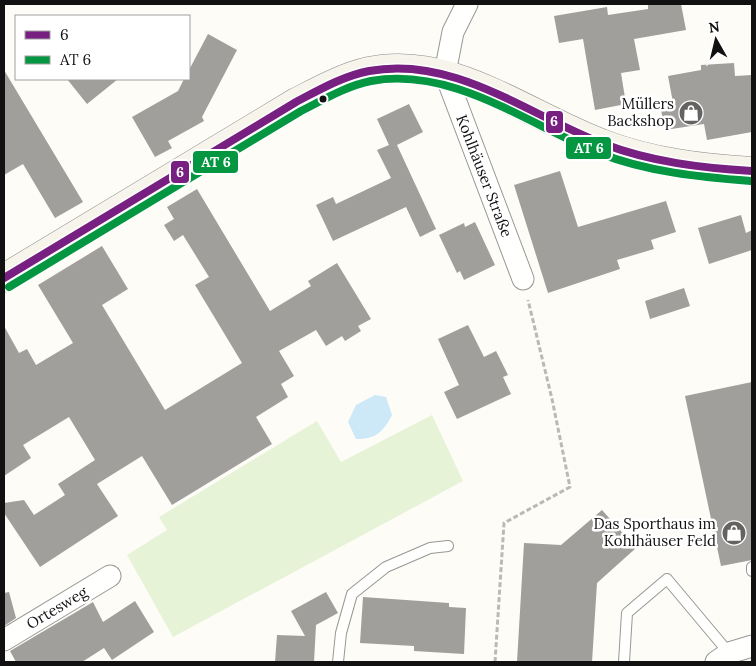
<svg xmlns="http://www.w3.org/2000/svg" width="756" height="666" font-family="Lora,serif">
  <rect width="100%" height="100%" fill="#fdfcf7"/>
  <path fill="#e7f3d7" d="M 432,415 L 463,481 L 173,637 L 127,555 L 167,530 L 159,517 L 317,421 L 341,462 Z"/>
  <path fill="#cde8f7" d="M 375,395 L 386,397 L 392,415 C 383,432 376,439 356,439 L 348,422 L 356,405 Z"/>
  <path fill="#a19f9c" d="M 648,4 L 681,4 L 686,30 L 634,39 L 640,70 L 621,73 L 626,104 L 595,110 L 583,39 L 559,43 L 554,16 L 607,7 L 608,15 L 648,9 Z
    M 208,34 L 237,50 L 202,117 L 204,121 L 168,141 L 172,148 L 155,157 L 132,117 L 178,91 L 184,79 L 189,79 L 189,70 Z
    M 734,63 L 735,76 L 752,75 L 752,132 L 707,140 L 704,124 L 665,130 L 661,110 L 674,108 L 668,76 L 701,70 L 701,65 Z
    M 4,70 L 83,202 L 55,218 L 23,164 L 4,175 Z
    M 67,79 L 118,79 L 87,104 Z
    M 409,104 L 423,132 L 397,145 L 436,229 L 420,237 L 406,207 L 333,241 L 316,205 L 333,197 L 336,204 L 391,178 L 377,150 L 389,145 L 377,119 Z
    M 560,171 L 578,227 L 666,201 L 676,232 L 651,240 L 654,249 L 617,260 L 620,269 L 548,293 L 514,185 Z
    M 197,189 L 270,311 L 311,286 L 308,281 L 337,263 L 371,319 L 358,326 L 361,331 L 345,341 L 342,336 L 326,346 L 316,330 L 279,351 L 294,376 L 281,384 L 288,397 L 256,417 L 272,444 L 172,505 L 142,456 L 97,484 L 118,516 L 40,567 L 4,513 L 4,503 L 24,500 L 34,515 L 65,495 L 58,484 L 95,460 L 69,417 L 23,445 L 31,458 L 4,476 L 4,326 L 19,353 L 27,349 L 36,365 L 73,343 L 38,285 L 102,246 L 128,289 L 102,305 L 165,410 L 242,363 L 195,285 L 209,277 L 183,235 L 174,241 L 164,225 L 174,219 L 167,207 Z
    M 741,215 L 746,233 L 752,230 L 752,250 L 709,264 L 698,228 Z
    M 475,222 L 495,265 L 464,280 L 460,271 L 457,273 L 439,235 L 464,223 L 465,227 Z
    M 684,288 L 690,306 L 650,319 L 645,301 Z
    M 468,325 L 484,357 L 496,351 L 508,375 L 503,377 L 511,394 L 457,419 L 444,392 L 459,385 L 438,339 Z
    M 752,382 L 752,560 L 721,566 L 685,396 Z
    M 602,510 L 636,548 L 597,583 L 592,662 L 517,662 L 524,543 L 561,545 Z
    M 9,592 L 16,618 L 4,626 L 4,593 Z
    M 326,592 L 338,613 L 316,625 L 314,662 L 275,662 L 277,635 L 305,636 L 291,611 Z
    M 363,597 L 449,603 L 449,607 L 466,608 L 464,654 L 414,651 L 414,646 L 360,643 Z
    M 135,601 L 154,632 L 112,660 L 104,648 L 82,662 L 16,662 L 10,651 L 93,602 L 103,622 Z"/>
  <g fill="none" stroke-linecap="round" stroke-linejoin="round">
    <defs>
      <path id="lane" d="M 752,567 L 752,571
        M 338,662 L 341,633 L 352,594 L 386,567 L 430,548 L 448,546
        M 624,662 L 627,613 L 667,579 L 729,653"/>
      <path id="street" d="M 467,4 L 453,32 L 445,73 L 523,279
        M 4,640 L 110,576
        M 716,662 L 729,653 L 752,646"/>
      <path id="secondary" d="M 4,278 L 296,102 C 320,90 343,77 369,71 C 451,53 530,117 604,144 C 652,162 701,168 752,171"/>
    </defs>
    <use href="#lane" stroke="#979795" stroke-width="12"/>
    <use href="#street" stroke="#979795" stroke-width="23"/>
    <use href="#secondary" stroke="#8e8d8b" stroke-width="29"/>
    <path stroke="#b9b9b8" stroke-width="3" stroke-dasharray="5 2.5" stroke-linecap="butt" d="M 495,662 L 504,523 L 570,487 L 552,399 L 528,300"/>
    <use href="#lane" stroke="#fffffe" stroke-width="10"/>
    <use href="#street" stroke="#fffffe" stroke-width="21"/>
    <use href="#secondary" stroke="#f6f4eb" stroke-width="28"/>
    <defs>
      <path id="bus-1" d="M 4,278 L 296,102 C 319,90 343,76 369,71 C 454,55 528,115 604,144 C 651,162 702,168 752,171"/>
      <path id="bus-2" d="M 9,287 L 301,111 C 323,100 346,86 371,81 C 452,66 527,124 599,153 C 647,172 700,177 751,181"/>
    </defs>
    <use href="#bus-1" stroke="#fff" stroke-width="11"/>
    <use href="#bus-2" stroke="#fff" stroke-width="11"/>
    <use href="#bus-1" stroke="#772081" stroke-width="8"/>
    <use href="#bus-2" stroke="#059641" stroke-width="8"/>
  </g>
  <defs>
    <symbol id="shop-disc" viewBox="-11 -11 22 22"><circle r="9.5" fill="#646362" stroke="#fff"/><path d="M-5-2.5h2.3a2.7 3.5 0 0 1 5.4 0H5L5.5 6h-11ZM-1.5-2.5h3a1.5 2.3 0 0 0-3 0Z" fill="#fff"/></symbol>
  </defs>
  <g fill-rule="evenodd">
    <use href="#shop-disc" x="677" y="99" width="28" height="28"/>
    <use href="#shop-disc" x="720" y="519" width="28" height="28"/>
  </g>
  <circle fill="#111" stroke="#fff" stroke-width="2" cx="323" cy="99" r="4.5"/>
  <g text-anchor="middle" stroke-width="5" stroke-linejoin="round" paint-order="stroke">
    <g font-size="15" fill="#111" stroke="#fff" text-anchor="end">
      <text x="674" y="109">Müllers<tspan x="674" dy="17">Backshop</tspan></text>
      <text x="716" y="529">Das Sporthaus im<tspan x="716" dy="17">Kohlhäuser Feld</tspan></text>
    </g>
    <g font-size="15" fill="#111" stroke="#fff">
      <text transform="translate(484 176) rotate(69)" y="5">Kohlhäuser Straße</text>
      <text transform="translate(57 608) rotate(-31)" y="5">Ortesweg</text>
    </g>
  </g>
  <g stroke="#fff" stroke-width="2">
    <rect x="545" y="110" width="19" height="24" rx="5" fill="#772081"/>
    <rect x="565" y="136" width="47" height="24" rx="5" fill="#059641"/>
    <rect x="192" y="150" width="47" height="24" rx="5" fill="#059641"/>
    <rect x="170" y="160" width="20" height="24" rx="5" fill="#772081"/>
  </g>
  <g font-size="14" text-anchor="middle" font-weight="bold" fill="#fff">
    <text x="554" y="126">6</text>
    <text x="589" y="153">AT 6</text>
    <text x="216" y="167">AT 6</text>
    <text x="180" y="177">6</text>
  </g>
  <rect width="756" height="666" fill="none" stroke="#111111" stroke-width="10"/>
  <rect x="15" y="15" width="175" height="65" fill="#ffffff" stroke="#a0a0a0"/>
  <rect x="25" y="31" width="25" height="8" fill="#772081" stroke="#a0a0a0"/>
  <text x="60" y="40" font-size="15" fill="#111111">6</text>
  <rect x="25" y="56" width="25" height="8" fill="#059641" stroke="#a0a0a0"/>
  <text x="60" y="65" font-size="15" fill="#111111">AT 6</text>
  <g transform="translate(716 40) rotate(352)" stroke="#ffffff" stroke-width="4" paint-order="stroke">
  <path d="M0-4L9 19L0 12L-9 19Z" fill="#111111"/>
  <text y="-8" font-size="14" font-weight="bold" text-anchor="middle" fill="#111111">N</text>
  </g>
</svg>
